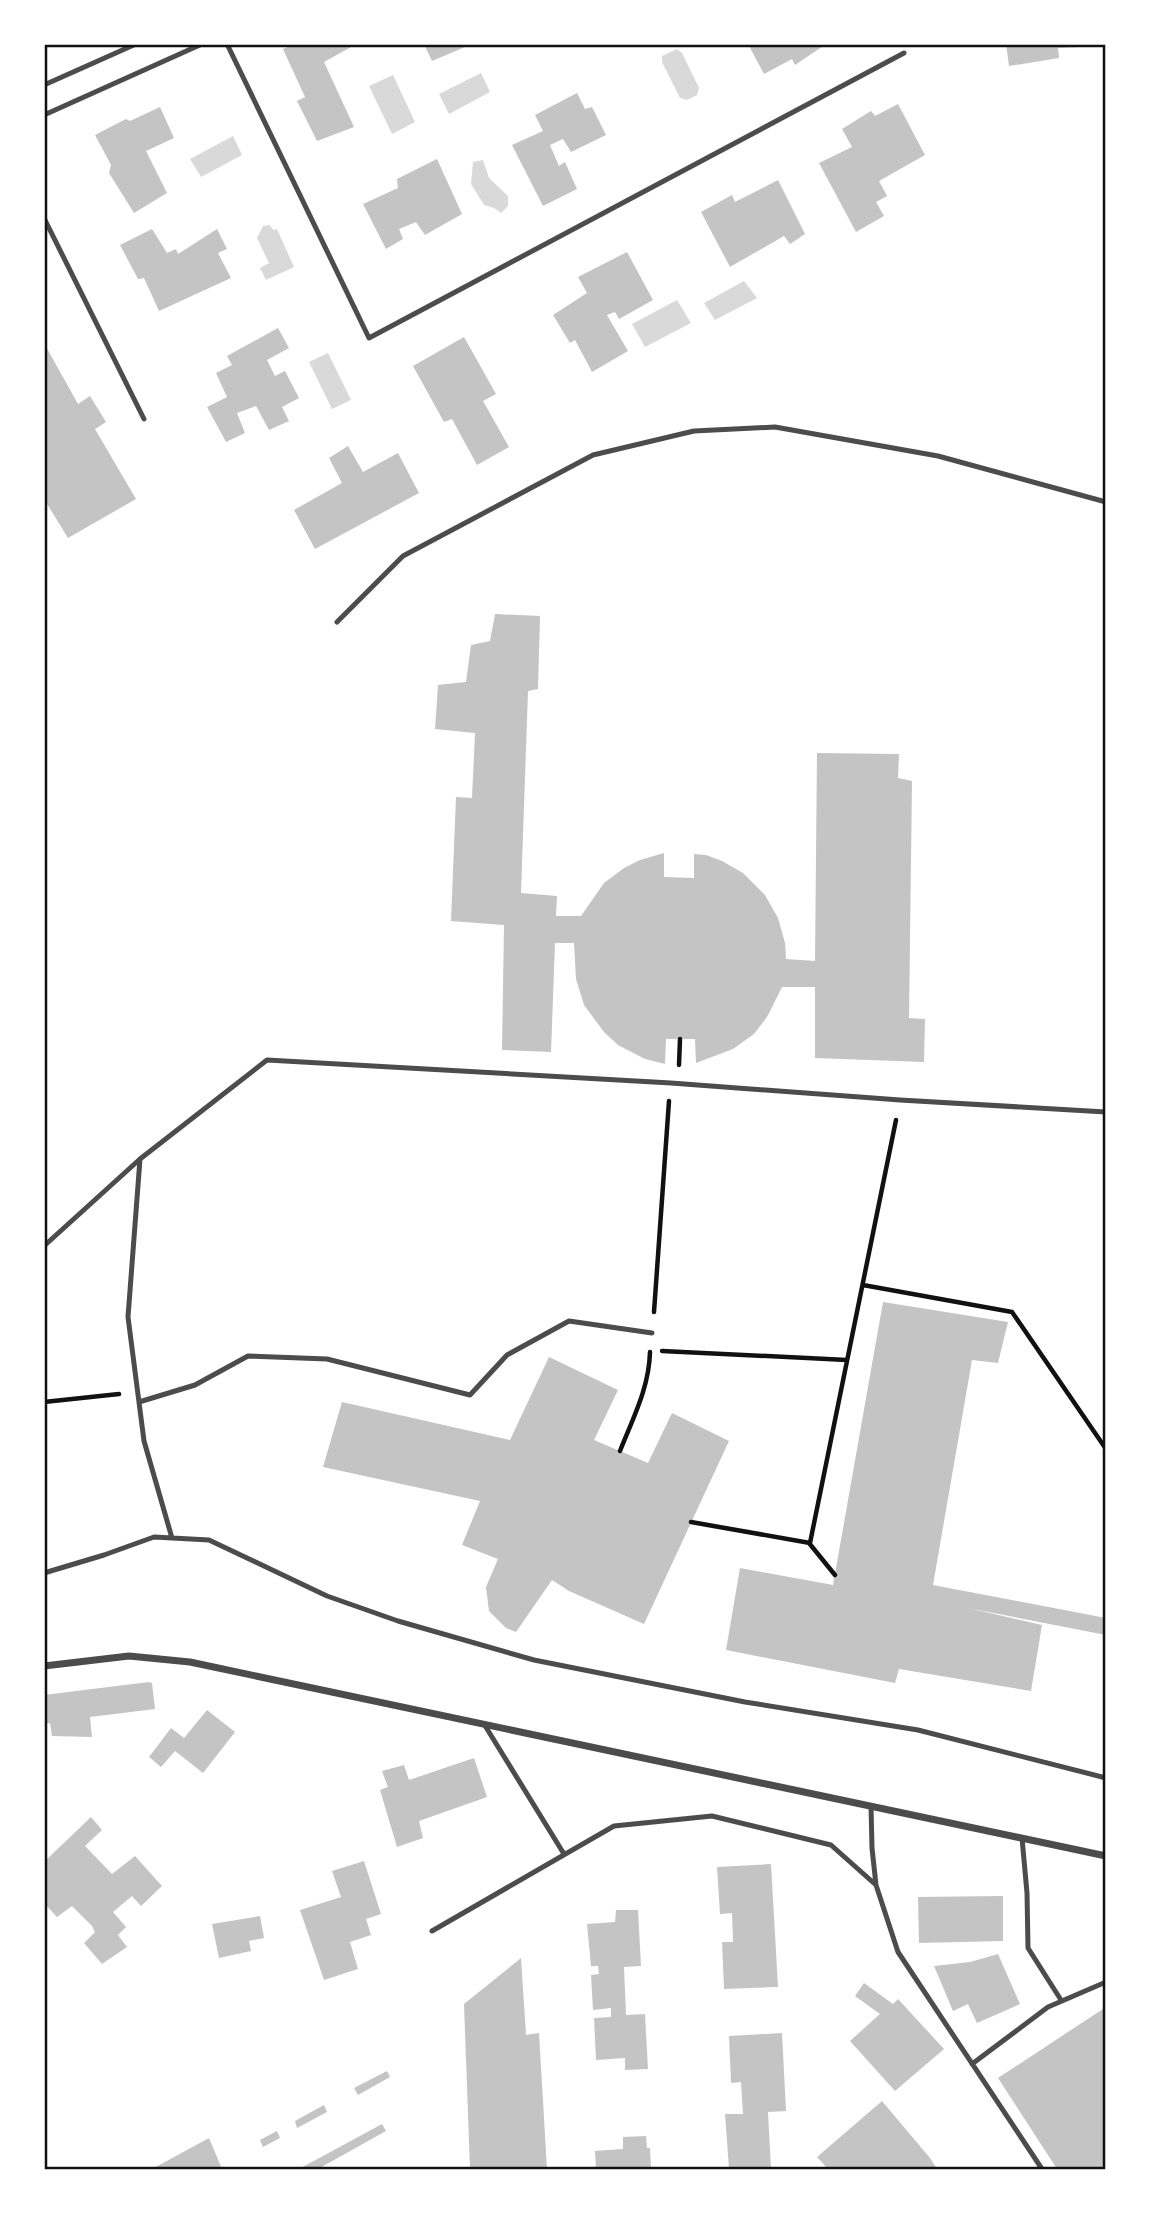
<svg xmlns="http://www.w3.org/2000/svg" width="1150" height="2213" font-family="'Roboto Condensed',sans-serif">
  <rect width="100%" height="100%" fill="#fff"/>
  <path fill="#d9d9d9" d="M 677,49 L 682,53 L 699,88 L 697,95 L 687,100 L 680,98 L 662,62 L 662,56 Z
    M 481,73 L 490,92 L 449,114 L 439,94 Z
    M 393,75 L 415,122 L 392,134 L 369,86 Z
    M 233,136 L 242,155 L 201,177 L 190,159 Z
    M 483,160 L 489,178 L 508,196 L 508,206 L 501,213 L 494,208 L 484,205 L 471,184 L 473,162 Z
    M 269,225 L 274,230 L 277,229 L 294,267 L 266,280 L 260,268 L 269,263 L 257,238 L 263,226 Z
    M 744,281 L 757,298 L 715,320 L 704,303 Z
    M 677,300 L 691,323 L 645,347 L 632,324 Z
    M 328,353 L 351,400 L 332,409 L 309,362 Z"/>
  <path fill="#c4c4c4" d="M 295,44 L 349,44 L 351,47 L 324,62 L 354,127 L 317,141 L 297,101 L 305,97 L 283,49 Z
    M 424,44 L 472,44 L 432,61 Z
    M 748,44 L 826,44 L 795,65 L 792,59 L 764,74 Z
    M 1006,44 L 1078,44 L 1079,47 L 1058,48 L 1059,58 L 1009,66 Z
    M 577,93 L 585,109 L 592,107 L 606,135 L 571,152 L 563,139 L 550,145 L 559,166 L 565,162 L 577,189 L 543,206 L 512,145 L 543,131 L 535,115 Z
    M 898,104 L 925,155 L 879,181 L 887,196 L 876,202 L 884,216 L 856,232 L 819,163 L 852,147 L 842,129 L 871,111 L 875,116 Z
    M 160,107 L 174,138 L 146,151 L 167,193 L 134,213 L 109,173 L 111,165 L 95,135 L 126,119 L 130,121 Z
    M 437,159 L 462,214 L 425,235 L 416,222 L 399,229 L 403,239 L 386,249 L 363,204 L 398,188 L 397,179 Z
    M 778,180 L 805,234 L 790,244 L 784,236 L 730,267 L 701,212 L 732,195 L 735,202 Z
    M 152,229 L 167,253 L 176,249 L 178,254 L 217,229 L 227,249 L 218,253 L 231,278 L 159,311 L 144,278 L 138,279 L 120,245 Z
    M 627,252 L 653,300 L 619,319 L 615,312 L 607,315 L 628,351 L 592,372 L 575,340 L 570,343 L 553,315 L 587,293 L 578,277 Z
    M 278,328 L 289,348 L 267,360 L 275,376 L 285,371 L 299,398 L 282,407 L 289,421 L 269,430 L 256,406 L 237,413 L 245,433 L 226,442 L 207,407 L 227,397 L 216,373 L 232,365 L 227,356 Z
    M 464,337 L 496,394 L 483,401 L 509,447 L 477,465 L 452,419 L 444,422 L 413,366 Z
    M 44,343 L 78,404 L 90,396 L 106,422 L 95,429 L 136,499 L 68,538 L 44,499 Z
    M 348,446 L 363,472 L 398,453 L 419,493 L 315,549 L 294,510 L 342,483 L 329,458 Z
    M 495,614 L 540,616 L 538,689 L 528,691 L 521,893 L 557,896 L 556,916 L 581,916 L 604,883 L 624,868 L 640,860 L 664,853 L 664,877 L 694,878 L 694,854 L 706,855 L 722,861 L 743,873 L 765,895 L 778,918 L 785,943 L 786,959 L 815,961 L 817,753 L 899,754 L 898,778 L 912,781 L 909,1018 L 925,1019 L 924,1062 L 815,1058 L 815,987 L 782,987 L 767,1017 L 754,1034 L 733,1049 L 696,1063 L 695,1039 L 666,1039 L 665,1064 L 645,1059 L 618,1045 L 604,1032 L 584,1005 L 576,979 L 574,943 L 555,943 L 551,1052 L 502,1050 L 504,925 L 451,921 L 456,797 L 472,798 L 475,733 L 435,729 L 438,685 L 466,682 L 471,645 L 490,641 Z
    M 883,1302 L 1008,1322 L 998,1363 L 972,1360 L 933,1585 L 1106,1618 L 1106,1635 L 968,1608 L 1042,1625 L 1031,1691 L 899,1669 L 895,1683 L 726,1650 L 740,1568 L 833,1585 Z
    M 549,1357 L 618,1390 L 594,1440 L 648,1463 L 672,1413 L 729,1441 L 644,1624 L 569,1591 L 552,1580 L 516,1632 L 506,1628 L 489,1611 L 486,1587 L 498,1559 L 462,1545 L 480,1501 L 323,1467 L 342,1402 L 510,1440 Z
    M 149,1682 L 152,1683 L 155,1709 L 90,1717 L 92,1737 L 52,1736 L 50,1723 L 44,1724 L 44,1695 Z
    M 207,1710 L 235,1732 L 203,1773 L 175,1751 L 161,1767 L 149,1757 L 171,1728 L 184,1738 Z
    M 474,1758 L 487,1797 L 419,1821 L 423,1838 L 397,1847 L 380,1790 L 388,1787 L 382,1771 L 404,1765 L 409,1780 Z
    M 91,1817 L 102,1830 L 85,1846 L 112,1874 L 135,1856 L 162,1886 L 141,1906 L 132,1896 L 113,1912 L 126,1927 L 118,1935 L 127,1947 L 102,1964 L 84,1943 L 95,1932 L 92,1926 L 72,1906 L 57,1917 L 44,1903 L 44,1862 Z
    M 364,1861 L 381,1914 L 366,1919 L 371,1935 L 350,1942 L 358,1969 L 324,1980 L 300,1910 L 341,1897 L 332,1871 Z
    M 771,1864 L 778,1987 L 724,1989 L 722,1942 L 733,1942 L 732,1913 L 720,1914 L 717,1867 Z
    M 1003,1896 L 1003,1941 L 919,1943 L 918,1897 Z
    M 616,1910 L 638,1910 L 641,1966 L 624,1967 L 626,2015 L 645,2014 L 648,2069 L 625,2070 L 625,2058 L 596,2060 L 594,2018 L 611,2017 L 611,2008 L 593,2010 L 591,1975 L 599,1974 L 598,1966 L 591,1966 L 587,1924 L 615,1922 Z
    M 260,1916 L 264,1938 L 249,1941 L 251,1951 L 219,1958 L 212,1924 Z
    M 998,1954 L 1020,2004 L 977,2023 L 968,2004 L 953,2011 L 934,1966 L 970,1962 Z
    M 521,1958 L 526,2035 L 539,2033 L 547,2169 L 470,2169 L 464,2004 Z
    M 864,1983 L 893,2004 L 898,1999 L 944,2049 L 895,2091 L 850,2041 L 880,2014 L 855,1996 Z
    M 1106,2007 L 1106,2169 L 1057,2169 L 998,2078 Z
    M 782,2033 L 786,2111 L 768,2112 L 771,2169 L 729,2169 L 725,2114 L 743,2114 L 741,2082 L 731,2083 L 729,2036 Z
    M 387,2071 L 390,2077 L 358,2095 L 354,2088 Z
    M 882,2101 L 930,2158 L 937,2169 L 828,2169 L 817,2157 Z
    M 324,2105 L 327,2112 L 297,2128 L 295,2121 Z
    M 382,2124 L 386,2131 L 318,2169 L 299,2169 Z
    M 277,2131 L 280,2138 L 263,2147 L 260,2140 Z
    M 646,2136 L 647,2148 L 650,2148 L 651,2169 L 596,2169 L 595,2151 L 623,2149 L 623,2137 Z
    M 209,2138 L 222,2169 L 152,2169 Z"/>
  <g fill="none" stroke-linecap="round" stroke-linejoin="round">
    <path stroke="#111" stroke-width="4.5" d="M 679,1065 L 680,1039
      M 863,1285 L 1012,1312 L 1106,1449
      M 654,1312 L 669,1101
      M 662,1351 L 847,1360
      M 44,1402 L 119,1394
      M 620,1451 C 633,1418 649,1388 650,1352
      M 691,1522 L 810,1543 L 896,1120
      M 809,1543 L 835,1575"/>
    <path stroke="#4c4c4c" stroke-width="5" d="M 227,44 L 369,338 L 904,53
      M 44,85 L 136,44
      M 44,115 L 202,44
      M 44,218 L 144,419
      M 337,622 L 403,556 L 593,455 L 694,431 L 775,427 L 938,456 L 1106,502
      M 140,1159 L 128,1317 L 144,1441 L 172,1538
      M 44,1246 L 140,1159 L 267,1060 L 671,1083 L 900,1100 L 1106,1112
      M 139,1402 L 195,1385 L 248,1356 L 327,1359 L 470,1395 L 507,1355 L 569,1321 L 652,1333
      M 44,1573 L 104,1555 L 154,1537 L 209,1540 L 327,1596 L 398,1621 L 534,1660 L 745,1702 L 918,1730 L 1106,1778
      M 484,1724 L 564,1854
      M 871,1806 L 872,1848 L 876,1885 L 898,1952 L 1042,2169
      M 1022,1838 L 1027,1893 L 1028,1948 L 1061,2000
      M 432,1931 L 614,1826 L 712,1816 L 831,1845 L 876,1885
      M 972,2064 L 1048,2007 L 1106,1982"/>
    <path stroke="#4c4c4c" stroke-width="7" d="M 44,1666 L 129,1656 L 190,1662 L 1106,1856"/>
  </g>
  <rect width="1150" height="2213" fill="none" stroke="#ffffff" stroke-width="91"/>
  <rect x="46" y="46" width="1058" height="2122" fill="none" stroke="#111" stroke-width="2.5"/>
</svg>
